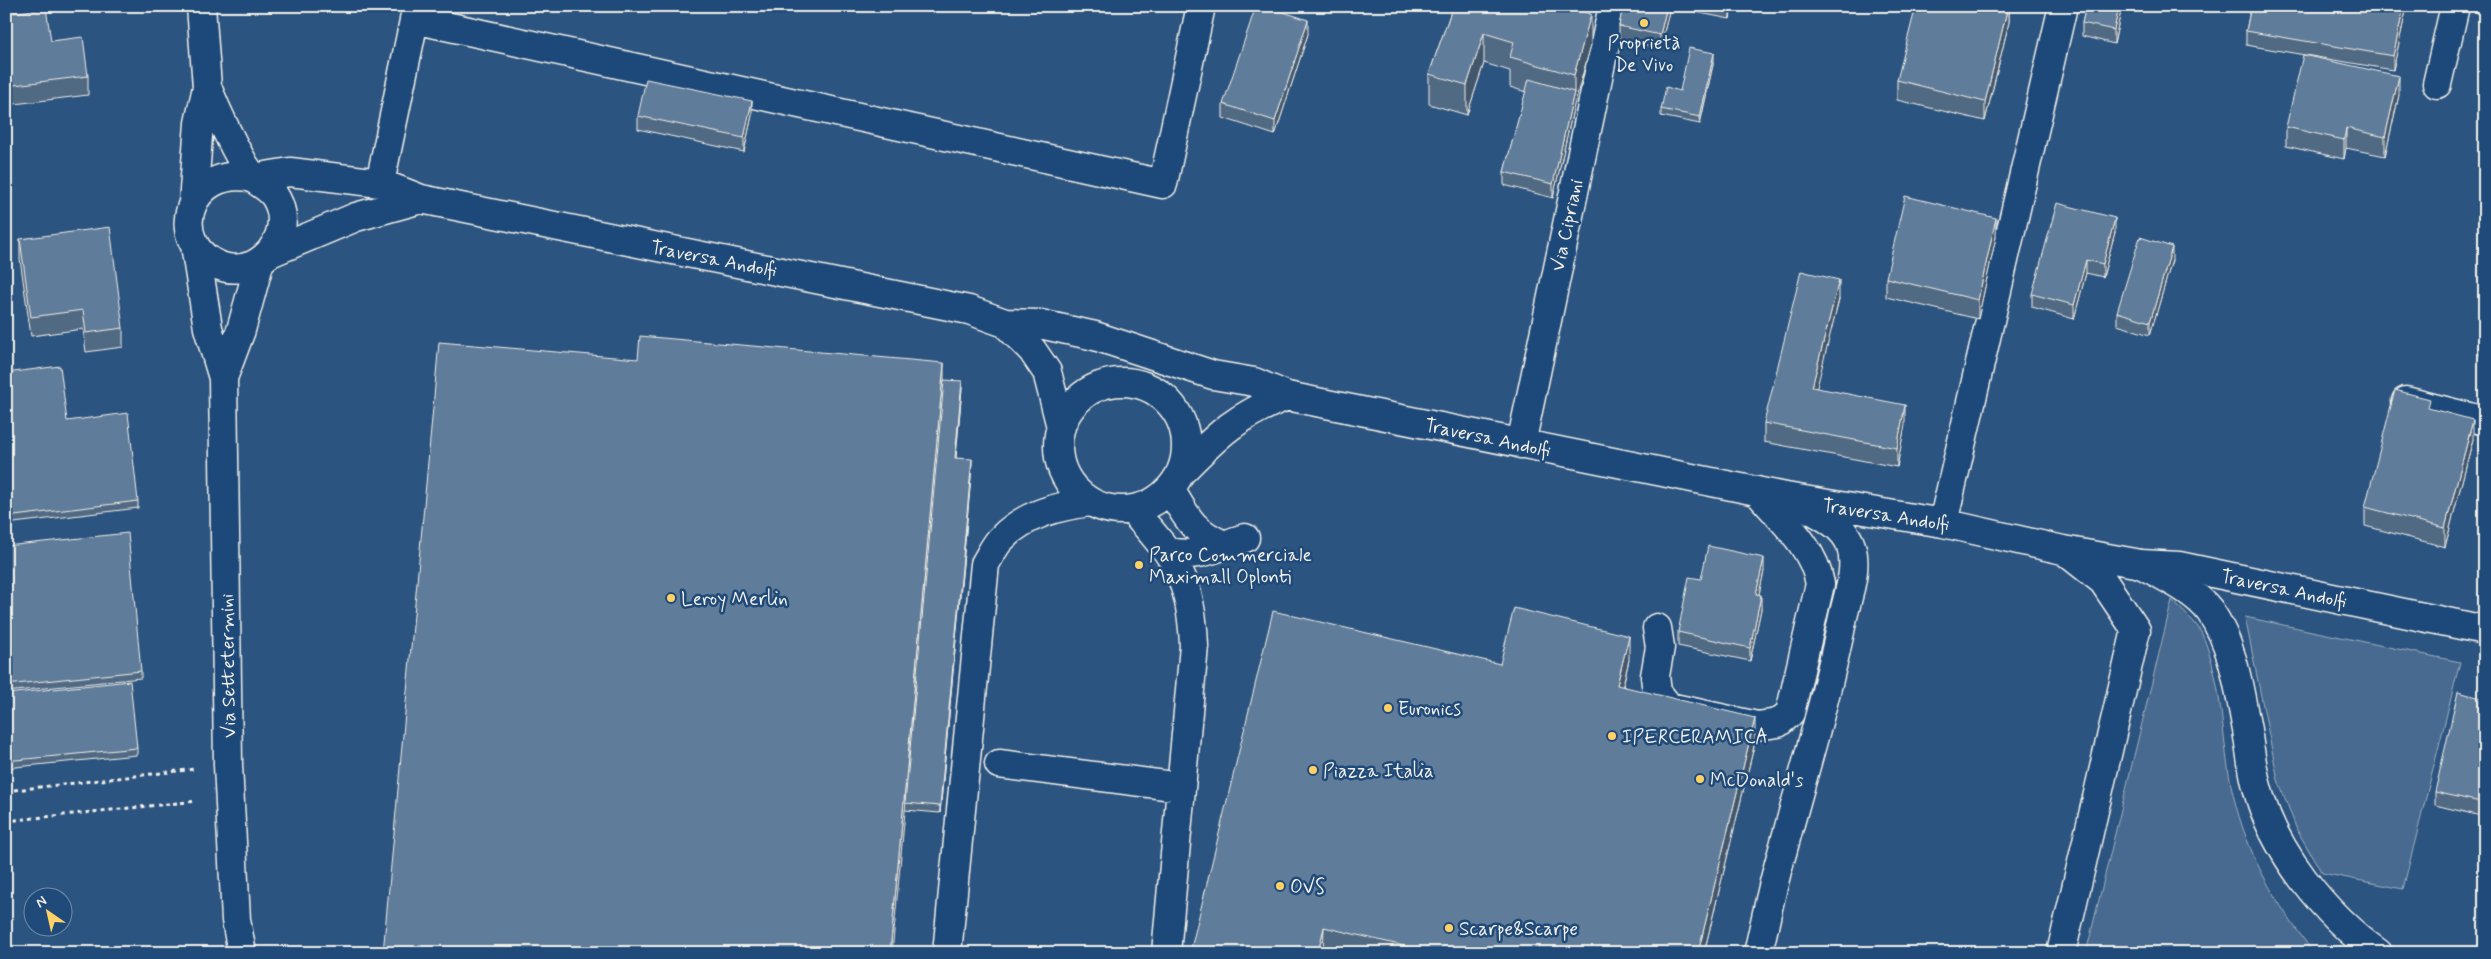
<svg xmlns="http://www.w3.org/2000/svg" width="2491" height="959" font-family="Mynerve,sans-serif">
  <rect width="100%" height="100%" fill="#2c5481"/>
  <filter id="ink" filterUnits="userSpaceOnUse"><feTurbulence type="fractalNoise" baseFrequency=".02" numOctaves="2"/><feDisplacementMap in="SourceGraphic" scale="10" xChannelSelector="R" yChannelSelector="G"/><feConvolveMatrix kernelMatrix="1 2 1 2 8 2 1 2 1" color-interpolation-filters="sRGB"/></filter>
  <g filter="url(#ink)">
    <path fill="#496b90" stroke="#9eaebc" d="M 2172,600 C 2181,610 2197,622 2202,634 C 2224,684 2221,742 2233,794 C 2248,857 2275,902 2314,953 L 2086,953 Z
      M 2245,617 L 2460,662 L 2403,889 L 2322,873 L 2297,830 L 2278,780 Z"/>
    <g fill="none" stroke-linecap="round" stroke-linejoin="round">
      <defs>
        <path id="minor" d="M 414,19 L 1163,184 L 1201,6
          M 2437,84 L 2455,6
          M 253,178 L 290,172 L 380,183 L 421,199 L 969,310 L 1005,323 L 1040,324 L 1095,336 L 1213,375 L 1254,382 L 1287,396 L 1786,497 L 1943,523 L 2063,550 L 2141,564 L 2179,566 L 2485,630
          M 380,183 L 417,6
          M 270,253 L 356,217 L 421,199
          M 1005,323 L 1032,350 L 1047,372 L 1061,427
          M1058 446a64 64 0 1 1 128 0a64 64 0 1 1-128 0Z
          M 2406,401 L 2485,421
          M 1521,444 L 1613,6
          M 1182,471 C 1218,434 1238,415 1287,396
          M 1170,489 C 1187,518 1192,531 1224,545
          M 1132,510 C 1144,523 1156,537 1167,551 C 1187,577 1193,614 1194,646 L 1166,953
          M 1943,523 L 2063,6
          M 1168,552 C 1204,558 1212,548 1245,538
          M 1657,628 L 1660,647 L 1655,676 L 1657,692 L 1669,707 L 1757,726 L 1778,723 L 1790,713 L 1820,584 C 1814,547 1781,519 1757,491
          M 999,764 L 1181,787
          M 947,953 L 985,564 C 990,556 995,544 1002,538 C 1025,514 1059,506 1090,502
          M 1758,953 C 1766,919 1772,886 1782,853 C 1803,774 1827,697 1843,617 C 1848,595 1858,568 1851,546 C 1845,526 1821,514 1803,506
          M 2061,953 L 2136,630 L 2103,581 L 2065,551"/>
        <path id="major" d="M 207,87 C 218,114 230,140 245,166 C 248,169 250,175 253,178 C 260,184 268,187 274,195 C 291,220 279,252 253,265 C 243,269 230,270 220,266 C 164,243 188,164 253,178
          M 193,203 L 199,123 L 207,87 L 201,6
          M 195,245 L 208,328 L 223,378 L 228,765 L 236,920 L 242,953
          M 223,378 L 241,330 L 260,261"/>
        <path id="highway" d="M 2141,564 C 2164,577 2194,590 2210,611 C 2234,646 2239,690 2247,730 C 2250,749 2252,768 2257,787 C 2273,851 2325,915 2378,953"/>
      </defs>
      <use href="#minor" stroke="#f4f1e8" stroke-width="31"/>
      <use href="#major" stroke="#f4f1e8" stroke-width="31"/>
      <use href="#highway" stroke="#f4f1e8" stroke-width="31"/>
      <path stroke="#f4f1e8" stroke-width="3" stroke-dasharray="4 4" stroke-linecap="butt" d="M 6,791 L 195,769
        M 6,821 L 197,801"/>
      <use href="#minor" stroke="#1f4a7a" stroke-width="28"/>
      <use href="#major" stroke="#1f4a7a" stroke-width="28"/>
      <use href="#highway" stroke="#1f4a7a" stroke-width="28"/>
    </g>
    <path fill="#516a84" stroke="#f4f1e8" d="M 1453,6 L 1591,45 L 1574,105 L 1553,198 L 1504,185 L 1504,172 L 1526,92 L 1510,87 L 1510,71 L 1484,63 L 1467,115 L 1429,104 L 1429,74 Z
      M 1623,6 L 1732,6 L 1730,19 L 1670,7 L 1660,49 L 1619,39 L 1619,26 Z
      M 2009,6 L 2009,22 L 1985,121 L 1897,100 L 1897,80 L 1950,9 Z
      M 2086,6 L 2122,6 L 2114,44 L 2082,36 L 2082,23 Z
      M 2251,6 L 2407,6 L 2393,70 L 2246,45 L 2246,31 Z
      M 6,14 L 51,41 L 88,76 L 88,95 L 6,105 Z
      M 1308,34 L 1275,135 L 1223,118 L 1223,104 Z
      M 1714,60 L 1700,124 L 1661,116 L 1661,109 Z
      M 2399,95 L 2385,156 L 2346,148 L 2344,159 L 2286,146 L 2286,127 Z
      M 752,115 L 744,152 L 638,129 L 638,116 Z
      M 2115,232 L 2103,277 L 2086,273 L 2074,319 L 2032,307 L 2032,294 Z
      M 1996,237 L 1978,319 L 1886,297 L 1886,278 Z
      M 20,239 L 123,328 L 123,347 L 86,352 L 83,329 L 31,336 L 20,259 Z
      M 2172,260 L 2150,335 L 2117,325 L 2117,312 Z
      M 1839,299 L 1816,388 L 1905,424 L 1897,467 L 1764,442 L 1764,423 Z
      M 2485,324 L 2485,356 L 2479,355 L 2479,348 Z
      M 638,359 L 944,380 L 962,388 L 956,458 L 972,466 L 940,813 L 905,810 Z
      M 6,373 L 67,421 L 138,501 L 138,508 L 6,524 Z
      M 2430,409 L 2473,439 L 2445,547 L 2365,526 L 2365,507 Z
      M 6,546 L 141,671 L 141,678 L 6,692 Z
      M 1764,571 L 1759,594 L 1761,609 L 1750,661 L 1678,646 L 1678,632 L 1701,579 Z
      M 1629,660 L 1623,686 L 1755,742 L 1704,953 L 1333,953 L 1324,951 L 1323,953 L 1190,953 L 1500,664 Z
      M 6,694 L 137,748 L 137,755 L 6,768 Z
      M 2485,699 L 2485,817 L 2435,805 L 2435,792 Z"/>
    <path fill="#42566c" stroke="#f4f1e8" d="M 1667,6 L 1670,6 L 1670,7 L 1660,49 L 1660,35 Z
      M 1730,6 L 1732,6 L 1730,19 Z
      M 2008,6 L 2009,6 L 2009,22 L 1985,121 L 1985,102 Z
      M 2119,6 L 2122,6 L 2114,44 L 2114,30 Z
      M 2404,6 L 2407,6 L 2393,70 L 2393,56 Z
      M 1591,14 L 1591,45 L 1574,105 L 1553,198 L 1553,184 L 1574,92 L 1574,75 Z
      M 1308,20 L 1308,34 L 1275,135 L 1275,121 Z
      M 1484,33 L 1484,63 L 1467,115 L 1467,85 Z
      M 1714,53 L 1714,60 L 1700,124 L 1700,117 Z
      M 2399,76 L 2399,95 L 2385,156 L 2385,137 Z
      M 752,101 L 752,115 L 744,152 L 744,138 Z
      M 2346,128 L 2346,148 L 2344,159 L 2344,140 Z
      M 1996,218 L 1996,237 L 1978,319 L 1978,300 Z
      M 2115,218 L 2115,232 L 2103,277 L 2103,264 Z
      M 2172,247 L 2172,260 L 2150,335 L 2150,322 Z
      M 2086,260 L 2086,273 L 2074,319 L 2074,305 Z
      M 1839,280 L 1839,299 L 1812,407 L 1812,387 Z
      M 944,363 L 944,387 L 892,953 L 890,953 Z
      M 962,381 L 962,388 L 955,465 L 955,458 Z
      M 1905,405 L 1905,424 L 1897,467 L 1897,448 Z
      M 2473,420 L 2473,439 L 2445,547 L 2445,528 Z
      M 972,459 L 972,466 L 940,813 L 940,806 Z
      M 1764,558 L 1764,571 L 1756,607 L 1756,594 Z
      M 1761,595 L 1761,609 L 1750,661 L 1750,648 Z
      M 1629,636 L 1629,660 L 1617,709 L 1617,685 Z
      M 1755,718 L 1755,742 L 1704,953 L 1698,953 Z
      M 1324,927 L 1323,953 L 1318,953 Z"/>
    <path fill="#5e7b9a" stroke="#f4f1e8" d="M 1256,6 L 1265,6 L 1308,20 L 1275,121 L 1223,104 Z
      M 1453,6 L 1562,6 L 1591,14 L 1574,75 L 1510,57 L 1514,42 L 1484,33 L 1467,85 L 1429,74 Z
      M 1623,6 L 1667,6 L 1660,35 L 1619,26 Z
      M 1916,6 L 1939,6 L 1950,9 L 1951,6 L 2008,6 L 1985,102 L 1897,80 Z
      M 2086,6 L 2119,6 L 2114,30 L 2082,23 Z
      M 2251,6 L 2404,6 L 2393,56 L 2246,31 Z
      M 46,8 L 51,41 L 83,37 L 88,76 L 6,86 L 6,14 Z
      M 1689,48 L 1714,53 L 1700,117 L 1661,109 L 1666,87 L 1680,91 Z
      M 2303,55 L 2399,76 L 2385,137 L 2346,128 L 2344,140 L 2286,127 Z
      M 646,79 L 752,101 L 744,138 L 638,116 Z
      M 1529,79 L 1574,92 L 1553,184 L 1504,172 Z
      M 1905,196 L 1996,218 L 1978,300 L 1886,278 Z
      M 2057,203 L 2115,218 L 2103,264 L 2086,260 L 2074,305 L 2032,294 Z
      M 110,227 L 123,328 L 86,333 L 83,310 L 31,317 L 20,239 Z
      M 2140,237 L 2172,247 L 2150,322 L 2117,312 Z
      M 1801,271 L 1839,280 L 1812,387 L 1905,405 L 1897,448 L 1764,423 Z
      M 2485,324 L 2485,349 L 2479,348 Z
      M 640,336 L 944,363 L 890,953 L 383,953 L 439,342 L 638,359 Z
      M 60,366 L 67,421 L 128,413 L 138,501 L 6,517 L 6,373 Z
      M 944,380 L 962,381 L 955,458 L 972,459 L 940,806 L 905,803 Z
      M 2395,390 L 2430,399 L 2428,408 L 2473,420 L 2445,528 L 2365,507 Z
      M 128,533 L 141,671 L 6,685 L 6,546 Z
      M 1708,546 L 1764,558 L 1756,594 L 1761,595 L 1750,648 L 1678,632 L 1689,577 L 1701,579 Z
      M 1514,608 L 1629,636 L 1617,685 L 1755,718 L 1698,953 L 1433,953 L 1324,927 L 1318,953 L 1190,953 L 1273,611 L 1500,664 Z
      M 130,681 L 137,748 L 6,761 L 6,694 Z
      M 2458,692 L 2485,699 L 2485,803 L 2435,792 Z"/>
  </g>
  <g fill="#ffd166" stroke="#1f4a7a" stroke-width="2">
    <circle cx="1644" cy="23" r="5"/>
    <circle cx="1139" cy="565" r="5"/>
    <circle cx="671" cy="598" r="5"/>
    <circle cx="1388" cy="708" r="5"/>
    <circle cx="1612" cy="736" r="5"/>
    <circle cx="1313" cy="770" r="5"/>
    <circle cx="1700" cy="779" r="5"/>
    <circle cx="1280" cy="886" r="5"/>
    <circle cx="1449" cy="928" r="5"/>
  </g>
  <g text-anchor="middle" stroke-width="5" stroke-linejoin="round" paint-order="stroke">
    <g font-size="19" fill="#f4f1e8" stroke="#1f4a7a" text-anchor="start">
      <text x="1644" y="49" text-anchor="middle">Proprietà<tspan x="1644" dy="22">De Vivo</tspan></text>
      <text x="1149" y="561">Parco Commerciale<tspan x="1149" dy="22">Maximall Oplonti</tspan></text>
      <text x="681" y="605">Leroy Merlin</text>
      <text x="1398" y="715">Euronics</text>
      <text x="1622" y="743">IPERCERAMICA</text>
      <text x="1323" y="777">Piazza Italia</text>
      <text x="1710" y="786">McDonald's</text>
      <text x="1290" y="893">OVS</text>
      <text x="1459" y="935">Scarpe&amp;Scarpe</text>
    </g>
    <g font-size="19" fill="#f4f1e8" stroke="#1f4a7a">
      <text transform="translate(1566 225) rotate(-78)" y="7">Via Cipriani</text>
      <text transform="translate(714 258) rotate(11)" y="7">Traversa Andolfi</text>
      <text transform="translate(1488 437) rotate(12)" y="7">Traversa Andolfi</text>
      <text transform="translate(1886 514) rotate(9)" y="7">Traversa Andolfi</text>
      <text transform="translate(2284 588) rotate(12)" y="7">Traversa Andolfi</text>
      <text transform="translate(227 666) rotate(-91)" y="7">Via Settetermini</text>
    </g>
  </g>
  <rect width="2491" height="959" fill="none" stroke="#1f4a7a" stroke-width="25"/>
  <rect x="12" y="12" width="2466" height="934" fill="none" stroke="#f4f1e8" stroke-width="2" filter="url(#ink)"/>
  <g transform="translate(48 912) rotate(326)"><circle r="24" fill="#1f4a7a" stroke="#748da6"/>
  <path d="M0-4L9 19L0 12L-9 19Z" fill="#ffd166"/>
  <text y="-8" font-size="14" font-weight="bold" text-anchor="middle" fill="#f4f1e8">N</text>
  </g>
</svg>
